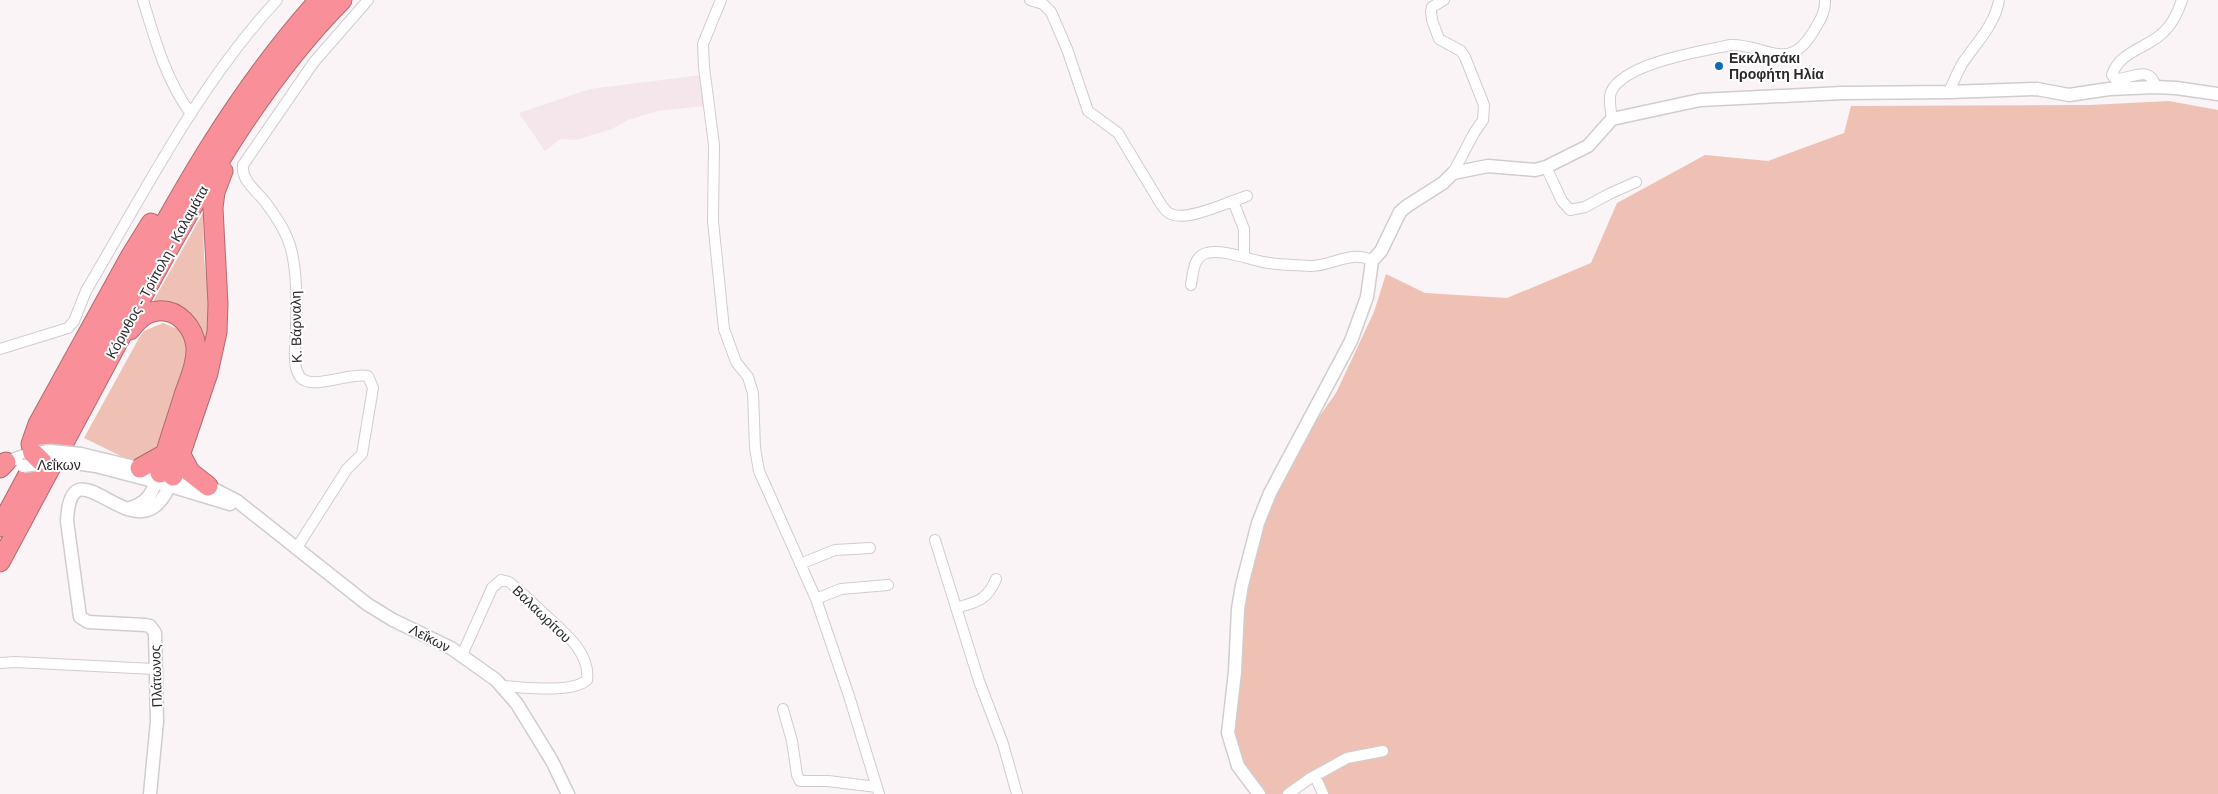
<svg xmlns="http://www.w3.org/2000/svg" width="2218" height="794" font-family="Helvetica,sans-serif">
  <rect width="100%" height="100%" fill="#faf4f6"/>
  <path fill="#f5e6eb" d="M 701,75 L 705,106 L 658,111 L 628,120 L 612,129 L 576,140 L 560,139 L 545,151 L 519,113 L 590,89 Z"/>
  <path fill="#eec1b4" d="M 2169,101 L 2218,110 L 2218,794 L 1326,794 L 1318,778 L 1299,782 L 1282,794 L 1258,794 L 1231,744 L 1241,611 L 1257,545 L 1273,495 L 1303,439 L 1336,393 L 1374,312 L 1386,274 L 1425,293 L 1507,298 L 1591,263 L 1617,203 L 1705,155 L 1768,161 L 1844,133 L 1851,106 L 2090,105 Z
    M 203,213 L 204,258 L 210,307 L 207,352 C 204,328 195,310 170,303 L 146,314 Z
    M 163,323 L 185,332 L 190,349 L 160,452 L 144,461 L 131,461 L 84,438 L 139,338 L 144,331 Z"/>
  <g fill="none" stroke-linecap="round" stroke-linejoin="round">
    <defs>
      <path id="minor" d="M 143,0 C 155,40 166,80 191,114
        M 721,0 L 703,44 L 704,67 L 714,145 L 713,221 L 724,329 L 736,362 L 748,377 L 753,393 L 755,448 L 759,471 L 816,599 L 849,696 L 879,794
        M 1030,0 L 1043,4 L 1051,12 L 1067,49 L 1088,111 L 1118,133 L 1162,206 C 1165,209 1167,213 1171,214 C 1185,221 1219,206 1233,201 L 1244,229 L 1244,257
        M 1444,0 L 1432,7 L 1431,11 L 1432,20 L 1439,39 L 1461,51 L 1465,57 L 1484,105 L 1483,120 L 1474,133 L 1453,173
        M 2156,87 C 2149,63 2131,80 2115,79 L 2112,75 C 2119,53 2143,49 2159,36 C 2172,26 2177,14 2182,0
        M 1949,92 C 1953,83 1957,73 1962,64 C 1976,43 1995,25 1999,0
        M 1612,119 C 1611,110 1608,100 1611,92 C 1624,63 1702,51 1731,45 C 1766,44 1788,74 1813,32 C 1819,22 1826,12 1825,0
        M 1546,167 L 1562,201 L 1570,210 L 1585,207 L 1609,194 L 1636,182
        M 1233,201 L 1247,196
        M 1191,285 C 1193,274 1193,256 1207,253 C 1222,249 1248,259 1263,262 C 1278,265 1294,265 1309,266 C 1330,267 1352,249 1372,261
        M 0,349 L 68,328 L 74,321 L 86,291 C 144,193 199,84 277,0
        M 935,540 L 979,681 L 1003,744 L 1017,794
        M 296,549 L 347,469 L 362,454 L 373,388 L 368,376 C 351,372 314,390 301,378 C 299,376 297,371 296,368 C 293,355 296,339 296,326 C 297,303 297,276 292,253 C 288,234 277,218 266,203 C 257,191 241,181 243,165 L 314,62 L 368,0
        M 800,564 L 835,550 L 870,548
        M 816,599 L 841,589 L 888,585
        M 956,608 C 976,602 987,601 996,579
        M 462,655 L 492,588 L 501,580 L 509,582 C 520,590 530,601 541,611 C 560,629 591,651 587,680 C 571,694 523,687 502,686
        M 0,663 L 15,662 L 154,669
        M 783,709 L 792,741 L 797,775 L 800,781 L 828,781 L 877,787
        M 1315,776 L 1323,794
        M 1288,794 L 1309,779 L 1347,758 L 1383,751"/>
      <path id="tertiary" d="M 81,454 L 147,470
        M 6,462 L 33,453
        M 75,463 L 96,466 L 157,482 L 230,504
        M 167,474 L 208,486 L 237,501 L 367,604 L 393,620 L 451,648 L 496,680 L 517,704 L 552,761 L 568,794
        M 127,509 C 148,504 152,493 159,475
        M 150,794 L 157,721 L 155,633 L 150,626 L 145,625 L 88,622 L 80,617 L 67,521 C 71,431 142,572 173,476
        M 1259,794 L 1238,766 L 1228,733 L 1235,672 L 1238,609 L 1242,585 L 1258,523 L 1270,493 L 1351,341 L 1367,297 L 1372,261 L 1381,251 L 1400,212 L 1407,206 L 1443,183 L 1453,173 L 1488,166 L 1535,170 L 1546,167 L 1588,146 L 1612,119 L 1700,100 L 1842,93 L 1949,92 L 2037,89 L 2069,95 L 2109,89 L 2156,87 L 2176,88 L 2218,94"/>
      <path id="motorway" d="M 130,330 C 137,321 145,312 158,311 C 178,309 194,327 196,347 C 197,363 189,380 184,395 C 176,421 167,446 160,473
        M 33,453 L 31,444 L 38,424 L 130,257 L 151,223
        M 180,453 L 190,472 L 208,486
        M 0,468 L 6,462
        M 140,468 L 165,454
        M 173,476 L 208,373 L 217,332 L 218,304 L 213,208 L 215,192 L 223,171
        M 0,527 C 40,452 80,378 121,303 C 179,195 236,92 319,0
        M 0,562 C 52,466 102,370 154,275 C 208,177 263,80 342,0"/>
    </defs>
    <use href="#minor" stroke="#d1ccce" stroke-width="12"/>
    <use href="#tertiary" stroke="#d1ccce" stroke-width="15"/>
    <use href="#motorway" stroke="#b16b71" stroke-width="21"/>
    <use href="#minor" stroke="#fff" stroke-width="10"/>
    <use href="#tertiary" stroke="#fff" stroke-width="12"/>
    <use href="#motorway" stroke="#f98f98" stroke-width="19"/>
    <defs>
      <path id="tertiary-bridge" d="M 33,453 L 50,451 L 81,454
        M 23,466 L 51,462 L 75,463"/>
      <path id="motorway-bridge" d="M 33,453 L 43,463"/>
    </defs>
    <use href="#tertiary-bridge" stroke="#d1ccce" stroke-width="15" stroke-linecap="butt"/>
    <use href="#motorway-bridge" stroke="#b16b71" stroke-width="21" stroke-linecap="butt"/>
    <use href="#tertiary-bridge" stroke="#fff" stroke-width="12"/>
    <use href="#motorway-bridge" stroke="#f98f98" stroke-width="19"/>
  </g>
  <circle fill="#0f6ab7" stroke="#fff" stroke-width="2" cx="1719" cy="66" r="5"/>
  <g text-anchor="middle" stroke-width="4" stroke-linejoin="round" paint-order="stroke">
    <g font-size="14" font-weight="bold" fill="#2b2929" stroke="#fff" text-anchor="start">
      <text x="1729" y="63">Εκκλησάκι<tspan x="1729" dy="16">Προφήτη Ηλία</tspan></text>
    </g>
    <g font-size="14" fill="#2b2929" stroke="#fff">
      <text transform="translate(157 272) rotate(-61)" y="5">Κόρινθος - Τρίπολη - Καλαμάτα</text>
      <text transform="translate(296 327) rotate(-91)" y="5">Κ. Βάρναλη</text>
      <text x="59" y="470">Λεΐκων</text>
      <text transform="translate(542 614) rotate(44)" y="5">Βαλαωρίτου</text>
      <text transform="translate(430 638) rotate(27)" y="5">Λεΐκων</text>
      <text transform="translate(156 676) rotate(-92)" y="5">Πλάτωνος</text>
    </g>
  </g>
</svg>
